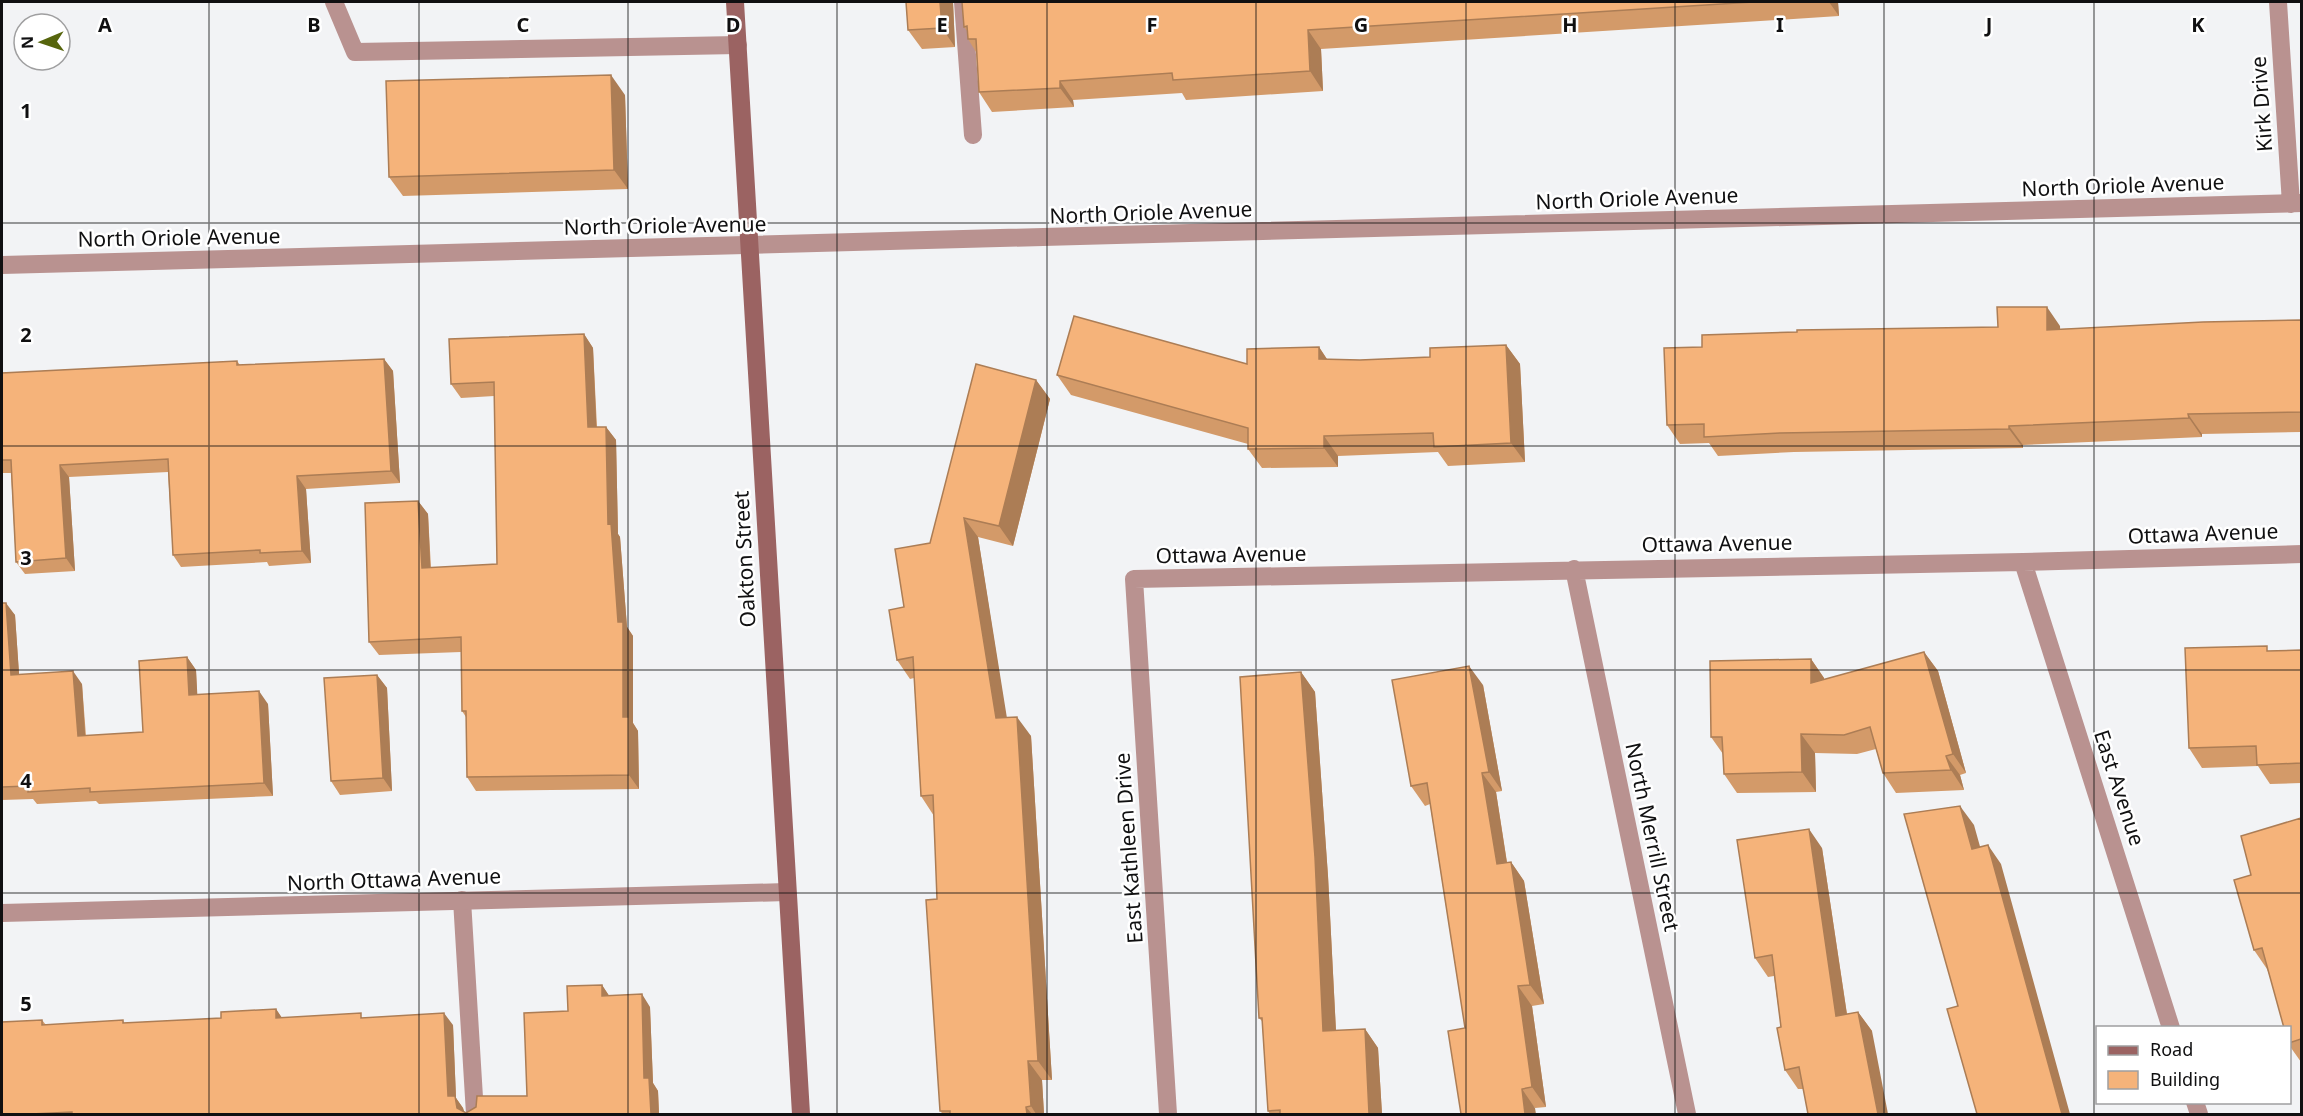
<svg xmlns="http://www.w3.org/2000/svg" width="2303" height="1116" font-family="'Noto Sans',sans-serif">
  <rect width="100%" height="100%" fill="#f2f3f5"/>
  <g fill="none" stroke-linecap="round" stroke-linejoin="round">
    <path stroke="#b99290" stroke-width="18" d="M 334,2 L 355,52 L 738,45
      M 963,2 L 973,135
      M 462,900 L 475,1114"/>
    <path stroke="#b99290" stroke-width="18" d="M 2278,2 L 2291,204
      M 2,265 L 2302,203
      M 2023,562 L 2171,1028
      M 1574,569 L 1687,1114
      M 2,913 L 787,892
      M 2195,1102 L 2199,1114
      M 1168,1114 L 1134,579 L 2023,562 L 2302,554"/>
    <path stroke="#9b6362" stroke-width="18" d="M 735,2 L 801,1114"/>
  </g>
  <path fill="#d39a69" d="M 906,2 L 953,2 L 955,47 L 922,49 L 908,30 Z
    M 962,2 L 1838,2 L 1839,16 L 1321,49 L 1323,91 L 1186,100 L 1182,93 L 1073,100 L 1074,107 L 992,112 L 979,92 L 976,52 L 968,39 L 968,32 L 964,27 Z
    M 625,95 L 628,189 L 403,196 L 389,177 Z
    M 2301,320 L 2301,432 L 2202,434 L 2202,437 L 2023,445 L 2023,448 L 1794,452 L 1718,456 L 1709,443 L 1680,444 L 1667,425 L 1702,347 L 2060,326 L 2060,329 Z
    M 584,334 L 593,348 L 597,427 L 606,427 L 616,440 L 618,534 L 620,537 L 627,627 L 633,636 L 633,723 L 638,731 L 639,789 L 476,791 L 467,777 L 466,717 L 462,711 L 461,652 L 379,655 L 369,642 L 418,501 L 428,514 L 431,568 L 497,564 L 494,396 L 461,398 L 451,384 Z
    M 1506,345 L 1520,364 L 1525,462 L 1448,466 L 1438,452 L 1338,456 L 1338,467 L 1262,468 L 1248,449 L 1248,444 L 1071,395 L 1057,375 L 1247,364 L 1319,347 L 1327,359 L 1360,360 L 1430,357 Z
    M 384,359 L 393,371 L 400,483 L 306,489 L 311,563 L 269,566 L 267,562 L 181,567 L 173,555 L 168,472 L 69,477 L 75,571 L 25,574 L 16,562 L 11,473 L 2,473 L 2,373 L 237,361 L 240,365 Z
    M 1036,380 L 1050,399 L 1013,546 L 978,537 L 1006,717 L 1031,736 L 1052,1080 L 1042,1080 L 1044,1114 L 943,1114 L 940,1111 L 937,899 L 934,816 L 921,796 L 914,678 L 910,679 L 897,660 L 904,607 L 930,543 Z
    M 2,603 L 15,615 L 19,674 L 82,684 L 86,736 L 143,732 L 187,657 L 196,670 L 197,694 L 268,704 L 273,796 L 99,804 L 96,801 L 37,804 L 33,799 L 2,800 Z
    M 2301,650 L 2301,783 L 2270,784 L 2258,766 L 2202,768 L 2189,748 L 2270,651 Z
    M 1924,652 L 1938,671 L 1966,773 L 1960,775 L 1964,790 L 1896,793 L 1883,773 L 1876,749 L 1857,754 L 1815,753 L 1816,792 L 1737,793 L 1724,774 L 1723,754 L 1711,737 L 1811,659 L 1824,678 L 1824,680 Z
    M 1301,672 L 1315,692 L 1328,876 L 1336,1031 L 1365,1029 L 1378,1048 L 1382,1114 L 1270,1114 L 1268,1111 L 1262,1021 L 1259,1018 Z
    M 377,675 L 387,688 L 392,791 L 340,795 L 331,781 Z
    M 1483,685 L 1502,791 L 1496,792 L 1507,862 L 1511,862 L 1524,881 L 1544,1004 L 1532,1006 L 1546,1107 L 1535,1108 L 1465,1028 L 1430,804 L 1425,806 L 1411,786 Z
    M 2301,818 L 2301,1062 L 2289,1045 L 2289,1028 L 2267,969 L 2254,950 L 2251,875 Z
    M 1822,848 L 1847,1014 L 1858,1012 L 1872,1031 L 1803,1089 L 1798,1089 L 1785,1070 L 1781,1027 L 1774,976 L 1768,977 L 1755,958 Z
    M 602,985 L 609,996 L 650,1007 L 653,1083 L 658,1091 L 659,1114 L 2,1114 L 42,1020 L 46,1025 L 123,1020 L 124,1023 L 221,1018 L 276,1009 L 282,1018 L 364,1018 L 453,1025 L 456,1098 L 463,1108 L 464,1112 L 466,1113 L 527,1096 L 568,1011 Z"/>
  <path fill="#ac7d55" d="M 940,2 L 953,2 L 955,47 L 942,28 Z
    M 1829,2 L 1838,2 L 1839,16 Z
    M 1308,30 L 1321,49 L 1323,91 L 1310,71 Z
    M 611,75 L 625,95 L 628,189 L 614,170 Z
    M 1060,81 L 1073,100 L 1074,107 L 1060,88 Z
    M 2047,307 L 2060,326 L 2061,349 L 2047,330 Z
    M 584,334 L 593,348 L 597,441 L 588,427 Z
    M 1506,345 L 1520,364 L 1525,462 L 1511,443 Z
    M 1319,347 L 1332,367 L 1319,359 Z
    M 384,359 L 393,371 L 400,483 L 391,471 Z
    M 1036,380 L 1050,399 L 1013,546 L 999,526 Z
    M 2188,414 L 2202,434 L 2202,437 L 2189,418 Z
    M 2009,426 L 2023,445 L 2023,448 L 2009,429 Z
    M 606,427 L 616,440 L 618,534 L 620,537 L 627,627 L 633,636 L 633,723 L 638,731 L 639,789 L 629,775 L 623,717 L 618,622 L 608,524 Z
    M 1324,436 L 1338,456 L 1338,467 L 1324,448 Z
    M 60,465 L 69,477 L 75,571 L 66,558 Z
    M 297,476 L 306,489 L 311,563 L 302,551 Z
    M 418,501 L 428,514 L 431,582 L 422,568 Z
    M 964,518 L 978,537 L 1010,737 L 996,718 Z
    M 6,603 L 15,615 L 20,688 L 11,675 Z
    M 1924,652 L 1938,671 L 1966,773 L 1953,754 Z
    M 187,657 L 196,670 L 198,707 L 189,695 Z
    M 1811,659 L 1824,678 L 1825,703 L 1811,683 Z
    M 1469,666 L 1483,685 L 1502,791 L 1489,772 Z
    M 73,671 L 82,684 L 86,749 L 78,736 Z
    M 1301,672 L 1315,692 L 1328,876 L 1337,1051 L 1323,1031 Z
    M 377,675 L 387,688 L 392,791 L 383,778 Z
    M 259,691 L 268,704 L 273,796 L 264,783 Z
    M 1017,717 L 1031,736 L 1052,1080 L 1038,1061 Z
    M 1801,734 L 1815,753 L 1816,792 L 1802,772 Z
    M 1946,756 L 1960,775 L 1964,790 L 1951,770 Z
    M 1482,773 L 1496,792 L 1510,883 L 1497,864 Z
    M 1960,806 L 1974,825 L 1986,868 L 1972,849 Z
    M 1809,829 L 1822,848 L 1850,1035 L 1836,1016 Z
    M 1988,845 L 2001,864 L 2070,1114 L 2062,1114 Z
    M 1511,862 L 1524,881 L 1544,1004 L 1530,985 Z
    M 602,985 L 610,997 L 602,996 Z
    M 1518,986 L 1532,1006 L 1546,1107 L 1532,1087 Z
    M 642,994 L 650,1007 L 653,1083 L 658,1091 L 659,1114 L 651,1114 L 644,1078 Z
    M 276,1009 L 284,1021 L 276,1018 Z
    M 1858,1012 L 1872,1031 L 1888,1114 L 1878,1114 Z
    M 444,1013 L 453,1025 L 456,1098 L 463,1108 L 465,1114 L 457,1108 L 448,1096 Z
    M 1365,1029 L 1378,1048 L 1382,1114 L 1369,1114 Z
    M 1028,1061 L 1042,1080 L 1044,1114 L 1036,1114 L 1031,1106 Z
    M 1522,1089 L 1535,1108 L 1536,1114 L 1525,1114 Z
    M 1026,1107 L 1032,1114 L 1027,1114 Z"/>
  <path fill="#f5b37a" stroke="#ac7d55" stroke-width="1.5" d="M 906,2 L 940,2 L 942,28 L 908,30 Z
    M 962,2 L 1753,2 L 1308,30 L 1310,71 L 1173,80 L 1172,73 L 1060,81 L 1060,88 L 979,92 L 976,39 L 968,39 L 967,26 L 964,27 Z
    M 611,75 L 614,170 L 389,177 L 386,81 Z
    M 1997,307 L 2047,307 L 2047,330 L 2203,322 L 2301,320 L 2301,412 L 2188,414 L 2189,418 L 2009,426 L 2009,429 L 1780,433 L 1704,437 L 1704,424 L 1667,425 L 1664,348 L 1702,347 L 1702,335 L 1797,332 L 1797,330 L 1998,327 Z
    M 1074,316 L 1247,364 L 1247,349 L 1319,347 L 1319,359 L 1360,360 L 1430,357 L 1430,348 L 1506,345 L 1511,443 L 1434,447 L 1433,433 L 1324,436 L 1324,448 L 1248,449 L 1248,428 L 1057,375 Z
    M 584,334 L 588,427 L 606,427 L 608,524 L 611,523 L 618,622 L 623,622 L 623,717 L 629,717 L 629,775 L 467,777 L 466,711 L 462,711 L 461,637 L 369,642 L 365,503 L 418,501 L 422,568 L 497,564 L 494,382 L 451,384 L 449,339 Z
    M 384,359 L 391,471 L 297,476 L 302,551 L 260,553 L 260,550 L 173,555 L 168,459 L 60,465 L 66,558 L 16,562 L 11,460 L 2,460 L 2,373 L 237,361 L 237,365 Z
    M 976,364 L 1036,380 L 999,526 L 964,518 L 996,718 L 1017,717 L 1038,1061 L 1028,1061 L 1031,1106 L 1026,1107 L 1027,1114 L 950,1114 L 950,1111 L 940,1111 L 926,900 L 937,899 L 933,795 L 921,796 L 913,657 L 897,660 L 889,610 L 904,607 L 895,549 L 930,543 Z
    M 2,603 L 6,603 L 11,675 L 73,671 L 78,736 L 143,732 L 139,661 L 187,657 L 189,695 L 259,691 L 264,783 L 90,792 L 90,788 L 28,792 L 28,786 L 2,787 Z
    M 2267,646 L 2267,651 L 2301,650 L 2301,763 L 2257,765 L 2256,746 L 2189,748 L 2185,648 Z
    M 1924,652 L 1953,754 L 1946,756 L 1951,770 L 1883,773 L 1870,727 L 1844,735 L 1801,734 L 1802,772 L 1724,774 L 1722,737 L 1711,737 L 1710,661 L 1811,659 L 1811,683 Z
    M 1469,666 L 1489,772 L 1482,773 L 1497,864 L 1511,862 L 1530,985 L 1518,986 L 1532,1087 L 1522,1089 L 1525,1114 L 1461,1114 L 1448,1031 L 1465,1028 L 1427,783 L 1411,786 L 1392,680 Z
    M 1301,672 L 1315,857 L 1323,1031 L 1365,1029 L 1369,1114 L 1280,1114 L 1280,1110 L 1268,1111 L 1262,1018 L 1259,1018 L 1240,677 Z
    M 377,675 L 383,778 L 331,781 L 324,678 Z
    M 1960,806 L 1972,849 L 1988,845 L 2062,1114 L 1977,1114 L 1947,1009 L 1958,1006 L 1904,814 Z
    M 2301,818 L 2301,1039 L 2289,1043 L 2289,1028 L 2284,1028 L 2262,948 L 2254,950 L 2234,880 L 2251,875 L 2241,836 Z
    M 1809,829 L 1836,1016 L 1858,1012 L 1878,1114 L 1808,1114 L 1799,1067 L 1785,1070 L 1777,1028 L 1781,1027 L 1772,955 L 1755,958 L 1737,840 Z
    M 602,985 L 602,996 L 642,994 L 644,1078 L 649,1078 L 651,1114 L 72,1114 L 72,1112 L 31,1114 L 2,1114 L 2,1022 L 42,1020 L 42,1025 L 123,1020 L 123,1023 L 221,1018 L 221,1012 L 276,1009 L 276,1018 L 361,1013 L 361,1018 L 444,1013 L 448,1096 L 455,1096 L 457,1108 L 466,1113 L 476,1107 L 477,1096 L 527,1096 L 524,1013 L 568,1011 L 567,986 Z"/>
  <path fill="none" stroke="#101011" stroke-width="1.5" stroke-opacity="0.55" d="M 209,2 L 209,1114M 419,2 L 419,1114M 628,2 L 628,1114M 837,2 L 837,1114M 1047,2 L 1047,1114M 1256,2 L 1256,1114M 1466,2 L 1466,1114M 1675,2 L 1675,1114M 1884,2 L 1884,1114M 2094,2 L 2094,1114M 2,223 L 2302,223M 2,446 L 2302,446M 2,670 L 2302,670M 2,893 L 2302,893"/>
  <g text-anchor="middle" stroke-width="5" stroke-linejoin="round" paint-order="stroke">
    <g font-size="21" fill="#101011" stroke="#fff">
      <text transform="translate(2262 104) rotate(-94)" y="7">Kirk Drive</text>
      <text transform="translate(2123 186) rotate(-2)" y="7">North Oriole Avenue</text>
      <text transform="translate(1637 199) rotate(-2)" y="7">North Oriole Avenue</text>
      <text transform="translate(1151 213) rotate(-2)" y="7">North Oriole Avenue</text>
      <text transform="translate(665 226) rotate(-1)" y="7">North Oriole Avenue</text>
      <text transform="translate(179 238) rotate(-1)" y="7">North Oriole Avenue</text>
      <text transform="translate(2203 534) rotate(-2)" y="7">Ottawa Avenue</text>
      <text transform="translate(1717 544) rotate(-1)" y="7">Ottawa Avenue</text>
      <text transform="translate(1231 555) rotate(-1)" y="7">Ottawa Avenue</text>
      <text transform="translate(745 559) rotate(-93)" y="7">Oakton Street</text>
      <text transform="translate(2119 788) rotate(72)" y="7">East Avenue</text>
      <text transform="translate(1652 837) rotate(78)" y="7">North Merrill Street</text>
      <text transform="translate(1129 848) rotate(-94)" y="7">East Kathleen Drive</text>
      <text transform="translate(394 880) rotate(-2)" y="7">North Ottawa Avenue</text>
    </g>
  </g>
  <g font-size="20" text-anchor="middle" font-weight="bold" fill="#101011" stroke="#fff" stroke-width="5" stroke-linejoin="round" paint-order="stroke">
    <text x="105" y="32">A</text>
    <text x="314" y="32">B</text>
    <text x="523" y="32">C</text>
    <text x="733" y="32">D</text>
    <text x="942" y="32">E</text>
    <text x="1152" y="32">F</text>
    <text x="1361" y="32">G</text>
    <text x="1570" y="32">H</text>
    <text x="1780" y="32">I</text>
    <text x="1989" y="32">J</text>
    <text x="2198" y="32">K</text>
    <text x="26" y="118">1</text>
    <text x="26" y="342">2</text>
    <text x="26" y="565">3</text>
    <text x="26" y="788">4</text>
    <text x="26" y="1011">5</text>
  </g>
  <rect width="2303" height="1116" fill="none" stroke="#101011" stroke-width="6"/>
  <rect x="2096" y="1026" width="195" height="78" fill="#ffffff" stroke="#9f9fa0" stroke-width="1.5"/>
  <rect x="2108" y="1046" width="30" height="9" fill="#9b6362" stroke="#9f9fa0" stroke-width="1.5"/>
  <text x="2150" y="1056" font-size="18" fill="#101011">Road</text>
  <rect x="2108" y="1071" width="30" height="18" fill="#f5b37a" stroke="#9f9fa0" stroke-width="1.5"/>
  <text x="2150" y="1086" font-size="18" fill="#101011">Building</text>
  <g transform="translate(42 42) rotate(268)"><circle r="28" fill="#ffffff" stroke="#9f9fa0" stroke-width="1.5"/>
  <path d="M0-4.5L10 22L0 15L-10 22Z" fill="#56650d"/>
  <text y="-9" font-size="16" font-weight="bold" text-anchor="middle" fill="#101011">N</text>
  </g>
</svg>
